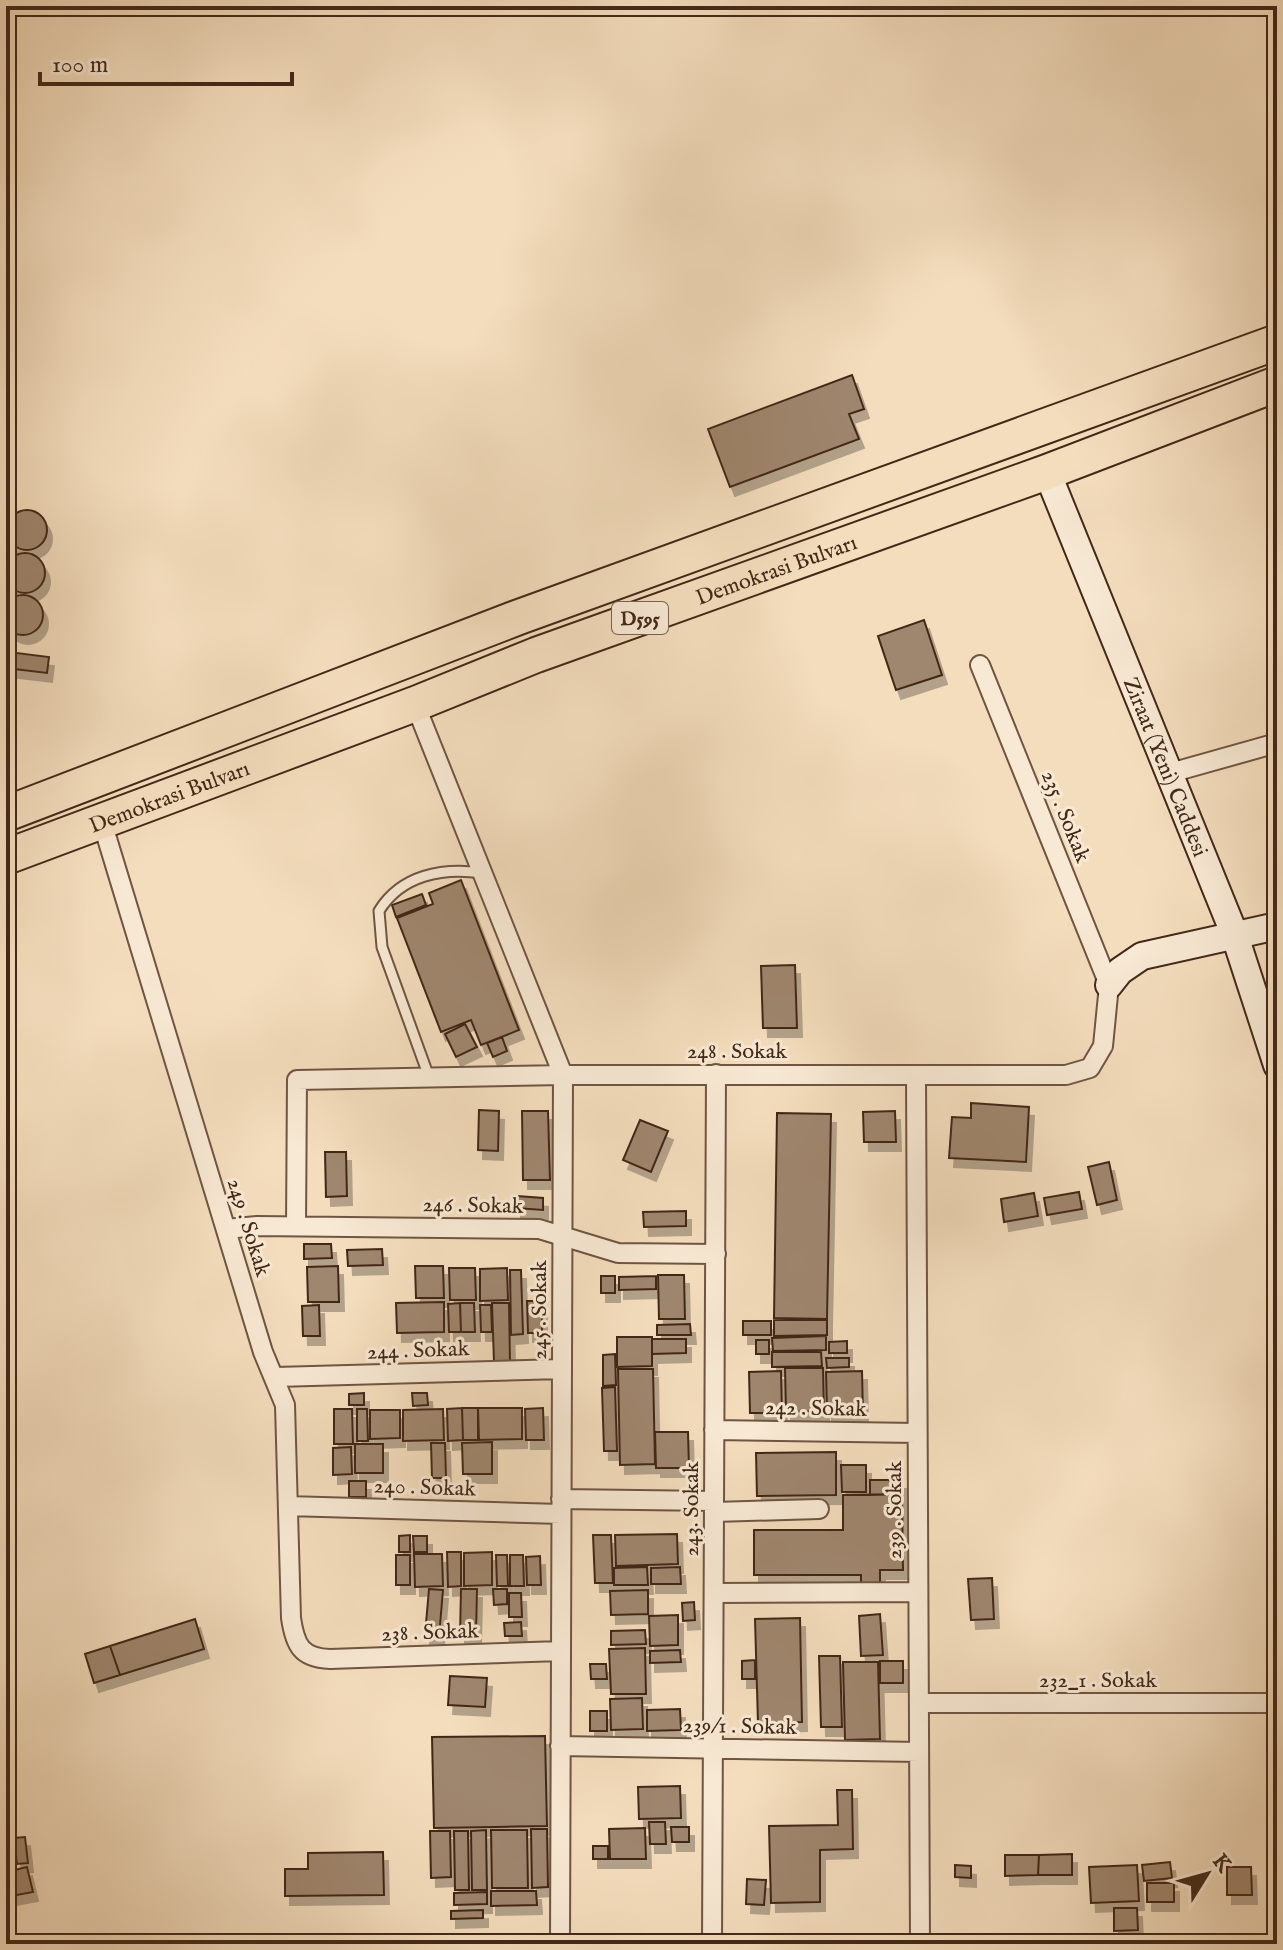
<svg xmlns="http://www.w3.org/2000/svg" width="1283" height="1950" font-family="'IM FELL English',serif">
  <defs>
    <filter id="shadow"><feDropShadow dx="5" dy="9" stdDeviation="0" flood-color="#0004"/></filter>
  </defs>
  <rect width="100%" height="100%" fill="#f4ddbd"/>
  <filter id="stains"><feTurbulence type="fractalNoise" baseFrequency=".0025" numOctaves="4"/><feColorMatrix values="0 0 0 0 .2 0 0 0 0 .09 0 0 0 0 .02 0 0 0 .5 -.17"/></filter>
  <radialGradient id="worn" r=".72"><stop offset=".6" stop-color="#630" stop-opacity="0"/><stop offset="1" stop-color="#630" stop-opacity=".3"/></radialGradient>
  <path fill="#9f866e" stroke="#432819" stroke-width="2" filter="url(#shadow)" d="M 852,375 L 864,409 L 849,414 L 859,439 L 730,487 L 708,429 Z
    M7 530a20 20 0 1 1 40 0a20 20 0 1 1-40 0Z
    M5 573a20 20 0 1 1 40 0a20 20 0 1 1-40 0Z
    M3 615a20 20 0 1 1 40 0a20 20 0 1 1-40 0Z
    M 924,620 L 942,675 L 896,690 L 878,636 Z
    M 6,637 L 10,637 L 8,652 L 49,657 L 47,673 L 6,668 Z
    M 461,880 L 519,1030 L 481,1045 L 471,1020 L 441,1032 L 397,918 L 433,904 L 429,893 Z
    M 422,894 L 426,905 L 396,917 L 392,905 Z
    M 795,965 L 797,1028 L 763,1028 L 761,966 Z
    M 465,1024 L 477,1047 L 456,1057 L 445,1034 Z
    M 502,1037 L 507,1051 L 493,1057 L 487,1043 Z
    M 971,1103 L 1029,1107 L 1026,1162 L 949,1158 L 952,1117 L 971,1118 Z
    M 479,1110 L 499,1111 L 498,1151 L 478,1150 Z
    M 522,1111 L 548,1111 L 550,1180 L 523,1180 Z
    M 895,1111 L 896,1142 L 864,1142 L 863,1112 Z
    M 777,1113 L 831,1114 L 827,1319 L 774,1318 Z
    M 640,1120 L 668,1131 L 651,1172 L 623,1160 Z
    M 325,1152 L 346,1152 L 347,1196 L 326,1197 Z
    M 1109,1162 L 1117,1200 L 1097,1205 L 1088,1167 Z
    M 1079,1192 L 1082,1209 L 1047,1215 L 1044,1198 Z
    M 1034,1193 L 1038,1216 L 1004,1222 L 1001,1199 Z
    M 517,1196 L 543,1198 L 543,1210 L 516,1208 Z
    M 686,1211 L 686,1226 L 644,1227 L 643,1212 Z
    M 304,1244 L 331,1244 L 332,1258 L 304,1259 Z
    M 382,1249 L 383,1265 L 348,1266 L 347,1250 Z
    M 338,1266 L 339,1302 L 308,1302 L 307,1267 Z
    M 415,1266 L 443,1266 L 444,1298 L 416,1298 Z
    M 449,1268 L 475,1268 L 476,1300 L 450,1300 Z
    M 507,1268 L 508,1300 L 480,1301 L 480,1269 Z
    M 510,1270 L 521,1270 L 523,1334 L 511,1335 Z
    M 658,1275 L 684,1275 L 685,1319 L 659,1319 Z
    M 601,1276 L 615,1276 L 615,1293 L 601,1293 Z
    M 656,1276 L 656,1289 L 619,1290 L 619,1277 Z
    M 527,1301 L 542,1301 L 542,1333 L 528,1333 Z
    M 444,1302 L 444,1332 L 397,1333 L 396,1303 Z
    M 460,1303 L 461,1332 L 449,1332 L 448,1304 Z
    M 460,1303 L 474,1303 L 475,1332 L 461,1332 Z
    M 492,1303 L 509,1303 L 510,1362 L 494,1362 Z
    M 319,1305 L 320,1336 L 303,1336 L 302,1306 Z
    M 480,1305 L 491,1305 L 492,1332 L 481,1332 Z
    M 774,1320 L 827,1320 L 827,1335 L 774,1336 Z
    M 743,1321 L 771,1321 L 771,1335 L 743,1335 Z
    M 690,1324 L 691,1335 L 657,1335 L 657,1325 Z
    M 826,1336 L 826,1350 L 773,1351 L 772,1338 Z
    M 617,1337 L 652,1337 L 652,1366 L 617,1367 Z
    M 652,1339 L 686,1339 L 686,1353 L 652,1354 Z
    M 756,1340 L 769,1340 L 769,1354 L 756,1354 Z
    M 847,1341 L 847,1353 L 829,1353 L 829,1342 Z
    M 772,1352 L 821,1352 L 822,1366 L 772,1367 Z
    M 615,1354 L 616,1385 L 603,1386 L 603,1355 Z
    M 826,1358 L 849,1358 L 849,1367 L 827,1368 Z
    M 785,1368 L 823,1368 L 824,1411 L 786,1412 Z
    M 618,1369 L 653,1369 L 655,1464 L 620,1465 Z
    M 781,1371 L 782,1413 L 750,1413 L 749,1372 Z
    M 862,1371 L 863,1413 L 827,1413 L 826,1372 Z
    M 615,1387 L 617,1451 L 604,1451 L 602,1388 Z
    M 364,1393 L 364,1405 L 349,1405 L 349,1394 Z
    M 412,1393 L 427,1393 L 428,1405 L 413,1406 Z
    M 462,1408 L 478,1408 L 479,1440 L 463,1440 Z
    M 462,1408 L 463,1440 L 448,1441 L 447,1409 Z
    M 478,1408 L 522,1408 L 522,1439 L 478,1440 Z
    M 543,1408 L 544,1440 L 526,1440 L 525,1409 Z
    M 334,1409 L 352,1409 L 353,1444 L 334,1444 Z
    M 357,1409 L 367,1409 L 368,1441 L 357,1441 Z
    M 443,1409 L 444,1440 L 403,1441 L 403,1410 Z
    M 370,1410 L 400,1410 L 400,1438 L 370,1439 Z
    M 655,1432 L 688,1432 L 689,1468 L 656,1468 Z
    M 492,1442 L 492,1474 L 463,1474 L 462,1443 Z
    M 431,1443 L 445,1443 L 446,1478 L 432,1478 Z
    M 355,1444 L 383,1444 L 383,1473 L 355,1473 Z
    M 351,1447 L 352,1474 L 333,1475 L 333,1448 Z
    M 836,1452 L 836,1495 L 757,1496 L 756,1453 Z
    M 841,1465 L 866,1465 L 866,1492 L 842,1492 Z
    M 870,1480 L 902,1480 L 902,1494 L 870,1495 Z
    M 349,1481 L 366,1481 L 366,1497 L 349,1497 Z
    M 902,1494 L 903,1570 L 880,1570 L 880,1584 L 861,1584 L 861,1575 L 754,1575 L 754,1530 L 843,1530 L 843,1495 Z
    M 677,1534 L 678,1564 L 616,1566 L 615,1535 Z
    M 410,1535 L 410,1552 L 399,1552 L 399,1536 Z
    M 593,1535 L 611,1535 L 613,1583 L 595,1583 Z
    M 413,1536 L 427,1536 L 427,1552 L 414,1552 Z
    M 447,1552 L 461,1552 L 461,1586 L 448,1587 Z
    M 492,1552 L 492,1585 L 464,1586 L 464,1553 Z
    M 414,1554 L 442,1554 L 443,1586 L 415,1587 Z
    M 396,1555 L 410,1555 L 410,1585 L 396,1585 Z
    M 496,1555 L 507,1555 L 508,1586 L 497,1586 Z
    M 510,1555 L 523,1555 L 524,1586 L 510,1586 Z
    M 540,1556 L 541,1585 L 527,1585 L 526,1557 Z
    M 647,1567 L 648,1585 L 614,1585 L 614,1568 Z
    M 680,1567 L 681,1584 L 651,1584 L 651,1568 Z
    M 992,1578 L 994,1619 L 971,1620 L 968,1579 Z
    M 429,1589 L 443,1590 L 439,1637 L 425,1635 Z
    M 461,1589 L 477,1589 L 476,1637 L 460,1636 Z
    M 493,1589 L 507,1589 L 507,1604 L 494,1605 Z
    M 648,1590 L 648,1614 L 611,1615 L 610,1591 Z
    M 509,1593 L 521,1593 L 522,1617 L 509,1617 Z
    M 694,1602 L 695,1620 L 683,1621 L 682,1603 Z
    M 880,1614 L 883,1655 L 861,1656 L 859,1616 Z
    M 678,1615 L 678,1645 L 650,1646 L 649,1616 Z
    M 800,1618 L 802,1722 L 758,1723 L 755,1619 Z
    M 195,1619 L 204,1649 L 120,1675 L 110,1646 Z
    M 521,1622 L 522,1636 L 505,1636 L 504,1623 Z
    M 645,1630 L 646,1644 L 611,1645 L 611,1631 Z
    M 110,1646 L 120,1675 L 94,1683 L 85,1654 Z
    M 645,1648 L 646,1694 L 611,1694 L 609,1649 Z
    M 680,1650 L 681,1662 L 650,1663 L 650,1651 Z
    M 819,1656 L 840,1656 L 842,1727 L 821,1727 Z
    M 755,1660 L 755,1679 L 742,1679 L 742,1661 Z
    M 880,1661 L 903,1661 L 903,1683 L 880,1683 Z
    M 843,1662 L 878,1662 L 880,1739 L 845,1740 Z
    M 590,1664 L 606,1664 L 607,1679 L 591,1679 Z
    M 450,1676 L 487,1678 L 485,1707 L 448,1705 Z
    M 642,1698 L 643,1729 L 611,1730 L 610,1699 Z
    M 680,1709 L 681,1730 L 647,1731 L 647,1710 Z
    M 590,1711 L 607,1711 L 607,1731 L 590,1731 Z
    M 545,1736 L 547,1826 L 434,1828 L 432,1737 Z
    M 680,1786 L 681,1818 L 639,1819 L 638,1787 Z
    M 837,1790 L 852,1790 L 853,1849 L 820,1850 L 820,1902 L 771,1903 L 769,1826 L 838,1825 Z
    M 649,1822 L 665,1822 L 666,1844 L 650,1844 Z
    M 671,1827 L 689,1827 L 689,1842 L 672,1842 Z
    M 645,1828 L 646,1859 L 610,1859 L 609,1829 Z
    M 531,1829 L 547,1829 L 548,1887 L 532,1888 Z
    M 486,1830 L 487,1890 L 472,1890 L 471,1831 Z
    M 491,1830 L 527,1830 L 528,1888 L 492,1888 Z
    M 430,1831 L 450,1831 L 451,1877 L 431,1878 Z
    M 454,1831 L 468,1831 L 469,1890 L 455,1890 Z
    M 25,1837 L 28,1863 L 17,1864 L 14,1838 Z
    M 593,1846 L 608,1846 L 608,1859 L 593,1859 Z
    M 383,1852 L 384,1895 L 285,1896 L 285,1869 L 308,1869 L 308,1853 Z
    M 1072,1854 L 1072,1875 L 1038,1875 L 1039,1855 Z
    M 1005,1855 L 1039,1855 L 1038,1875 L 1005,1876 Z
    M 1170,1862 L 1172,1878 L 1144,1881 L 1142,1865 Z
    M 955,1865 L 971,1866 L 971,1878 L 955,1877 Z
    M 1137,1865 L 1139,1901 L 1091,1903 L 1089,1867 Z
    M 27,1867 L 33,1892 L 6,1897 L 6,1872 Z
    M 1227,1867 L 1251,1867 L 1252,1895 L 1227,1895 Z
    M 747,1879 L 766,1880 L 764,1905 L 746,1904 Z
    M 1147,1883 L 1174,1883 L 1174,1902 L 1147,1902 Z
    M 491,1891 L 536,1891 L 537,1905 L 491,1906 Z
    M 487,1892 L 487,1904 L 454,1905 L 454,1893 Z
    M 1114,1908 L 1137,1908 L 1138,1930 L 1114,1931 Z
    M 483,1910 L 483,1918 L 451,1919 L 451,1911 Z"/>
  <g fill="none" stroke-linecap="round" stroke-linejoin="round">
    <defs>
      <path id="lane" d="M 429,1077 L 382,947 L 379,911 C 401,875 443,867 482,873"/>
      <path id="street" d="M 415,704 L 563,1075 L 560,1944
        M 1170,773 L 1277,743
        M 102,822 L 263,1352 L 285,1405 L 291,1618 C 295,1645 301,1658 330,1659 L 561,1651
        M 916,1075 L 920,1944
        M 296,1226 L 297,1080 L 563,1075 L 1066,1075 L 1090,1068 L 1103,1046 L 1109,985 L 980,665
        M 226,1229 L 257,1226 L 539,1229 L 618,1253 L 716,1254
        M 276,1377 L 562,1369
        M 714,1430 L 917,1433
        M 561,1499 L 714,1501
        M 288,1506 L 561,1514
        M 714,1512 L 819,1509
        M 714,1593 L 918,1592
        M 920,1703 L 1277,1703
        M 560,1746 L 919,1752
        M 712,1944 L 716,1074"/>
      <g id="secondary">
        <path id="s1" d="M 1047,472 L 1234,933 L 1277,1065"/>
        <path d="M 1109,985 L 1120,971 L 1142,956 L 1277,926"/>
      </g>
      <g id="highway">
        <path d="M 6,814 L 519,617 L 1277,342"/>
        <path id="s2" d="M 6,857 L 415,704 L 536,655 L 1047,472 L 1277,384"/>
      </g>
    </defs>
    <use href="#lane" stroke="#6f5542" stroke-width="13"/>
    <use href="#street" stroke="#6f5542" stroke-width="22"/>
    <use href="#secondary" stroke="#432819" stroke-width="30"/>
    <use href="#highway" stroke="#432819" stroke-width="38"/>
    <use href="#lane" stroke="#f8e9d4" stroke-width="9"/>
    <use href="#street" stroke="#f8e9d4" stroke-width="18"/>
    <use href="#secondary" stroke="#f8e9d4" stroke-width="26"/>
    <use href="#highway" stroke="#f4ddbd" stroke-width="34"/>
  </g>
  <g text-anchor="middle" stroke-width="6" stroke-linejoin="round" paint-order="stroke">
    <rect fill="#f8e9d4" stroke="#796251" stroke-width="2" x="612" y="602" width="56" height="32" rx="6"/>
    <g font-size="20" font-weight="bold" fill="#432819">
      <text x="640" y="625">D595</text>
    </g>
    <g font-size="22" fill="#432819" stroke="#f8e9d4">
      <text dy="8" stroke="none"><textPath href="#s2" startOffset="822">Demokrasi Bulvarı</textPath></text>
      <text dy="8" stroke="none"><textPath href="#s1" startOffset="318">Ziraat (Yeni) Caddesi</textPath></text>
      <text dy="8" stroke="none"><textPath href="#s2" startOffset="174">Demokrasi Bulvarı</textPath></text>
      <text transform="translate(1067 816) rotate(68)" y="8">235 . Sokak</text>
      <text x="737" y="1058">248 . Sokak</text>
      <text transform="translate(473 1204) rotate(1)" y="8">246 . Sokak</text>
      <text transform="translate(250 1227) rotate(73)" y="8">249 . Sokak</text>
      <text transform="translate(538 1310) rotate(-90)" y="8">245 . Sokak</text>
      <text transform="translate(418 1349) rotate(-2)" y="8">244 . Sokak</text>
      <text transform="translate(816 1407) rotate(1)" y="8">242 . Sokak</text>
      <text transform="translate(425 1486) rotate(2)" y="8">240 . Sokak</text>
      <text transform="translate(690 1509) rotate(-90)" y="8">243. Sokak</text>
      <text transform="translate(893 1510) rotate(-90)" y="8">239 . Sokak</text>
      <text transform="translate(430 1631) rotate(-2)" y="8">238 . Sokak</text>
      <text x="1098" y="1687">232_1 . Sokak</text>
      <text transform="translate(740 1725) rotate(1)" y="8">239/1 . Sokak</text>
    </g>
  </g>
  <rect width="1283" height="1950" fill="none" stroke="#f4ddbd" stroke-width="32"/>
  <rect x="8" y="8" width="1267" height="1934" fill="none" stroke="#432819" stroke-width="4"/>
  <rect x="16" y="16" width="1251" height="1918" fill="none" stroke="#432819" stroke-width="2"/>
  <g transform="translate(1207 1874) rotate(53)" stroke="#f8e9d4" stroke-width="6" paint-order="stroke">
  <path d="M0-6L14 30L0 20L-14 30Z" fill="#432819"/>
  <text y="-12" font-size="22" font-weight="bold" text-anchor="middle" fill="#432819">K</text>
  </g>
  <path d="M40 72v12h252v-12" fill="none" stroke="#432819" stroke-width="4"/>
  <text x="52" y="72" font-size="24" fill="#432819" stroke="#f8e9d4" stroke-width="6" paint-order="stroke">100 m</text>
  <rect width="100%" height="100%" filter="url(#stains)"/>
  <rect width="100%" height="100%" fill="url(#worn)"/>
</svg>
